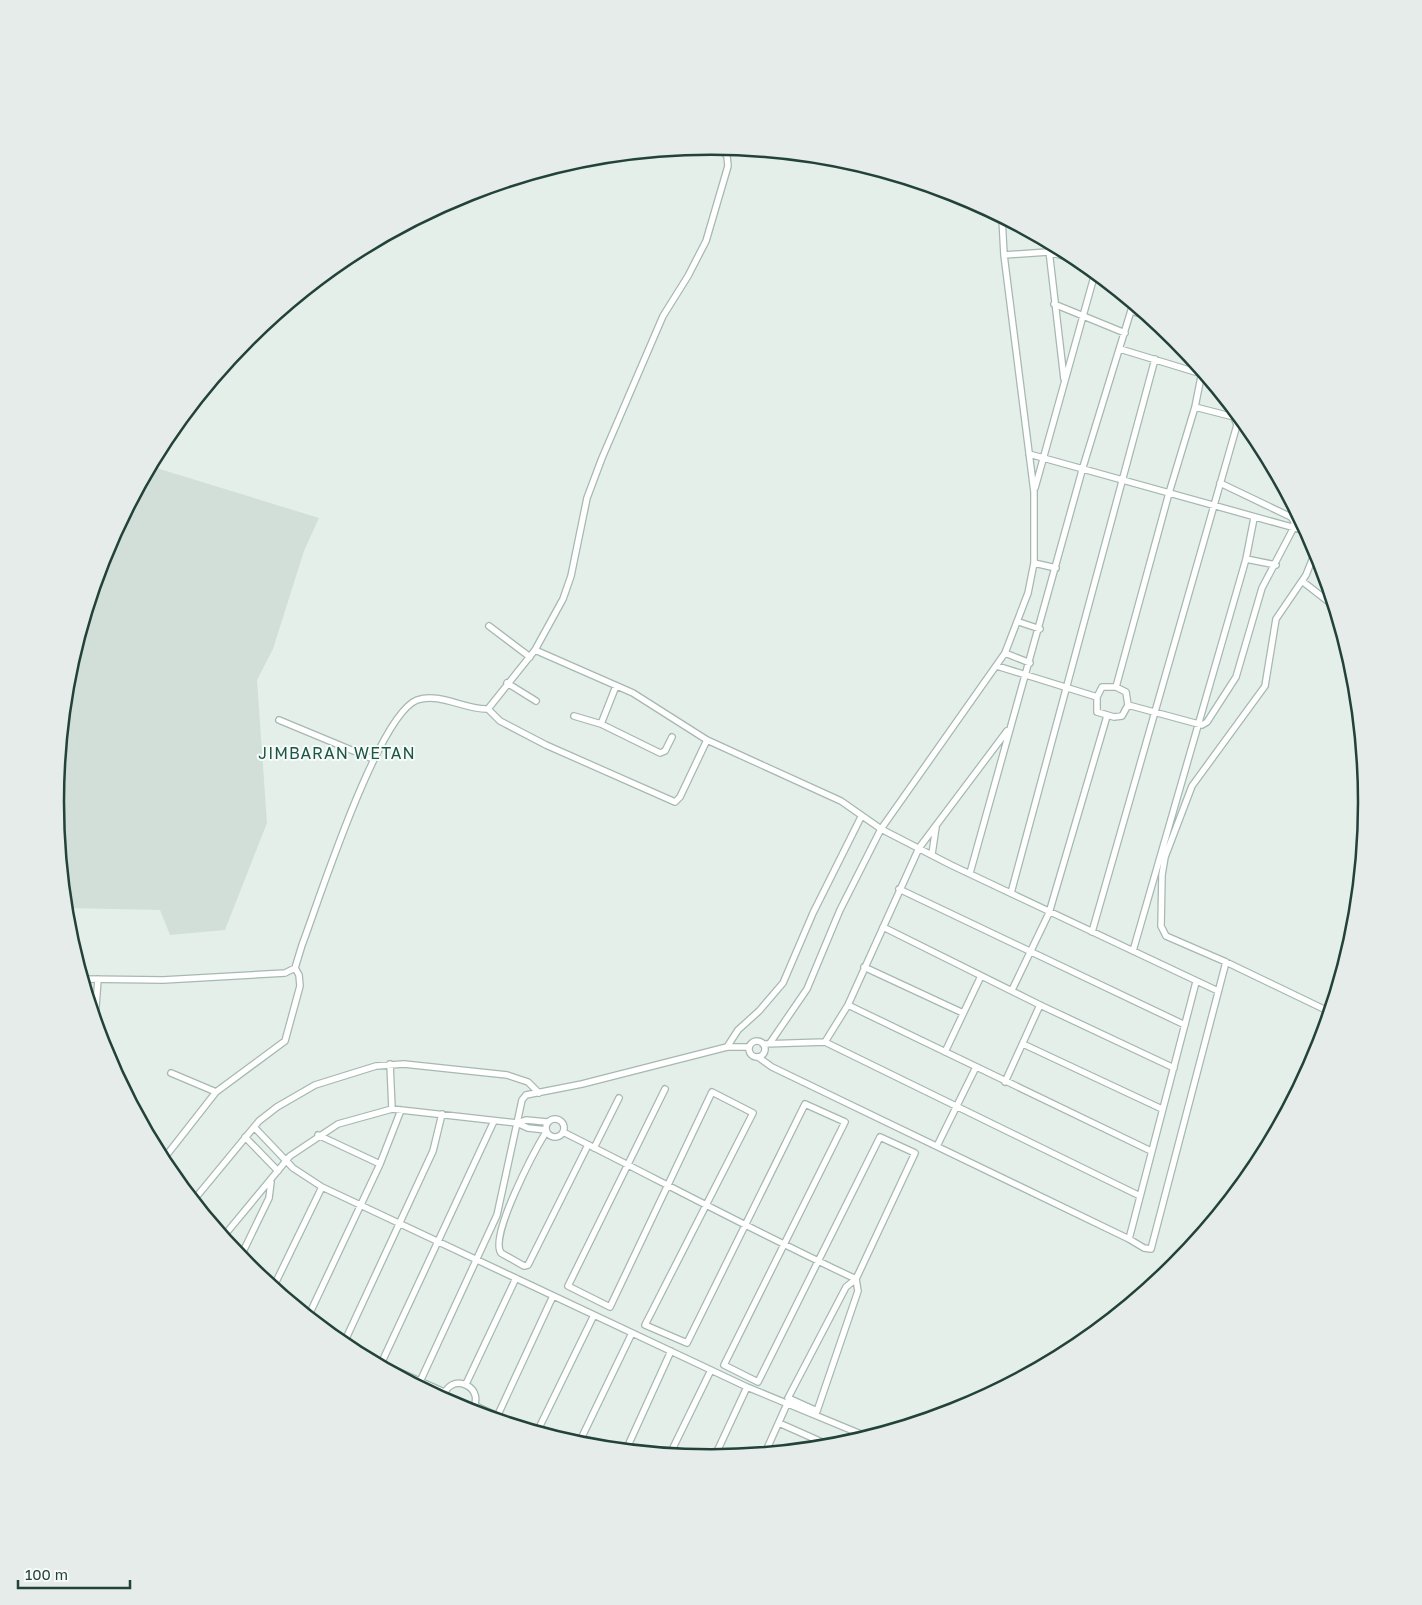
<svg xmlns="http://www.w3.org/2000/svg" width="1422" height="1605" font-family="'Golos Text',sans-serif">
  <rect width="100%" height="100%" fill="#e4efea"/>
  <path fill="#d2dfd9" d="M 150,466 L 319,518 L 304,551 L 273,649 L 257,680 L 267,823 L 225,930 L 170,935 L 160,910 L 65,908 L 55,802 L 68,674 L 105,551 Z"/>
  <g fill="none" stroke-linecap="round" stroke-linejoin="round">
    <defs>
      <path id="street" d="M 1048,242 L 1064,379
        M 1004,255 L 1048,252 L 1079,260
        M 1054,304 L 1125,333
        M 1131,311 L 1147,316
        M 1120,349 L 1202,374
        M 1029,454 L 1306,531
        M 1035,488 L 1095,273
        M 1316,550 L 1306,575 L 1276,619 L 1265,686 L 1192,786 L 1165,857 L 1162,875 L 1161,926 L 1166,936 L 1226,962 L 1330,1012
        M 1246,559 L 1276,565
        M 1034,563 L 1056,568
        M 1302,581 L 1334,606
        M 1019,622 L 1040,629
        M 489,626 L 530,657
        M 535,650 L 633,693 L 707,740 L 841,801 L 881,829 L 951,865 L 1218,991
        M 1005,653 L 1030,663
        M 997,666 L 1097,697
        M 507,683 L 536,701
        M 1102,687 L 1116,687 L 1126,692 L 1128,705 L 1122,716 L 1114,717 L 1097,712 L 1097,697 Z
        M 1116,687 L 1169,493 L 1195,407 L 1202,372
        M 1128,705 L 1202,725 L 1207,722 L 1236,677 L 1262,588 L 1294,527 L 1294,521 L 1291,517 L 1220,483
        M 488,709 L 500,721 L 546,745 L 675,802 L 680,797 L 707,740
        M 574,716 L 601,724 L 660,753 L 665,751 L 672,737
        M 279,720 L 373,759
        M 601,724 L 616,686
        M 932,854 L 936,827
        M 970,873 L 1083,467 L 1133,304
        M 899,889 L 1185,1025
        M 1011,893 L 1155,359
        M 883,927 L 1040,1005 L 1174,1068
        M 1092,932 L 1237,425 L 1234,417 L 1195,407
        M 1133,951 L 1246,559 L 1254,518
        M 864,967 L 963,1013
        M 82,979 L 163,980 L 285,973 L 295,968 L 302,945 C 319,900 378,715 417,700 C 440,692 465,710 488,709 L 535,650 L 563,599 L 571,576 L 587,498 L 602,458 L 663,316 L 688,276 L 706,241 L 728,166 L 727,156 L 719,147
        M 1012,990 L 1049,913 L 1107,716
        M 848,1005 L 1151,1151
        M 95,1020 L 98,979
        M749 1049a8 8 0 1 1 16 0a8 8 0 1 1-16 0Z
        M 825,1042 L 848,1005 L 919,848 L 1007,731
        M 770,1043 L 807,989 L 840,910 L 881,829 L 1005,653 L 1028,593 L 1034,563 L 1034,492 L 1004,255 L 1002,218
        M 763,1044 L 825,1042 L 1140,1196
        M 1023,1044 L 1162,1109
        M 727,1047 L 738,1030 L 759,1011 L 783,983 L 813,913 L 861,817
        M 945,1052 L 981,976
        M 758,1057 L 772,1067 L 1129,1239 L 1144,1248 L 1151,1249 L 1226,962
        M 390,1064 L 392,1109
        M 171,1073 L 216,1092
        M 1005,1082 L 1040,1005
        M546 1128a9 9 0 1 1 18 0a9 9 0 1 1-18 0Z
        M 517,1123 L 526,1120 L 547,1122
        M 517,1123 L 528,1128 L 546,1130
        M 254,1127 L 293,1168 L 322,1187 L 747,1387 L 868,1437
        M 546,1132 C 535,1150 489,1236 501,1253 L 524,1266 L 528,1265 L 588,1145
        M 563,1132 C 661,1181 757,1233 856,1279 L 858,1291 L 817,1411 L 788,1398 L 846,1287 L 856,1279 L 915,1153 L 880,1137 L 758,1382 L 724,1365 L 845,1122 L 805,1104 L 687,1343 L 645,1325 L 753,1113 L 712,1092 L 610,1307 L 568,1286 L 665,1089
        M 318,1135 L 380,1164
        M 245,1137 L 278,1171
        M 937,1146 L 976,1067
        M 594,1148 L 619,1098
        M 162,1161 L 216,1092 L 285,1041 L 300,986 L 299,975 L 295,968
        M 193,1201 L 259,1121 L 277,1107 L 315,1085 L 376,1066 L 404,1064 L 507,1075 L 528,1082 L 539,1093
        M 223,1237 L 290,1156 L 338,1124 L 392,1109 L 517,1123 L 522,1100 L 526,1095 L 582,1084 L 727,1047 L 748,1047
        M 1129,1239 L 1196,982
        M 240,1258 L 269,1198 L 271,1182
        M 273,1288 L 322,1187
        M 308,1317 L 380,1164 L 401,1110
        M 343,1345 L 433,1151 L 442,1114
        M 352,1351 L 444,1392
        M 380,1366 L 494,1121
        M 466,1384 L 516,1278
        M 418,1386 L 497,1215 L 517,1123
        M 443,1400 C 447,1368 491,1388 470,1412
        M 474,1405 L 519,1426
        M 496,1419 L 553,1296
        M 779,1423 L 833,1447
        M 537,1432 L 594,1315
        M 578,1445 L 632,1333
        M 626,1450 L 671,1351
        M 765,1453 L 787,1404
        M 670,1454 L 711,1370
        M 714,1458 L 747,1387"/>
    </defs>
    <use href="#street" stroke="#a6b8b2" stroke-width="8"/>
    <use href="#street" stroke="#fff" stroke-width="5.5"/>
  </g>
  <g text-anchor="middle" stroke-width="4" stroke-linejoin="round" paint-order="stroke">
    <g font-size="16" letter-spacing="1" fill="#1c5648" stroke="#f6fbf8">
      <text x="337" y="759">JIMBARAN WETAN</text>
    </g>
  </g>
  <path d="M0 0H1422V1605H0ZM64 802a647 647 0 1 1 1294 0a647 647 0 1 1-1294 0Z" fill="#e5ece9" fill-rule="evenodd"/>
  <path fill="none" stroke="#22423a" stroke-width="2.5" d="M64 802a647 647 0 1 1 1294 0a647 647 0 1 1-1294 0Z"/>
  <path d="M18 1580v8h112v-8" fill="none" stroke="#22423a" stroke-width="2.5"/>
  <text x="25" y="1580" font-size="15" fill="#22423a" stroke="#f6fbf8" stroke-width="4" paint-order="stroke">100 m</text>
</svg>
